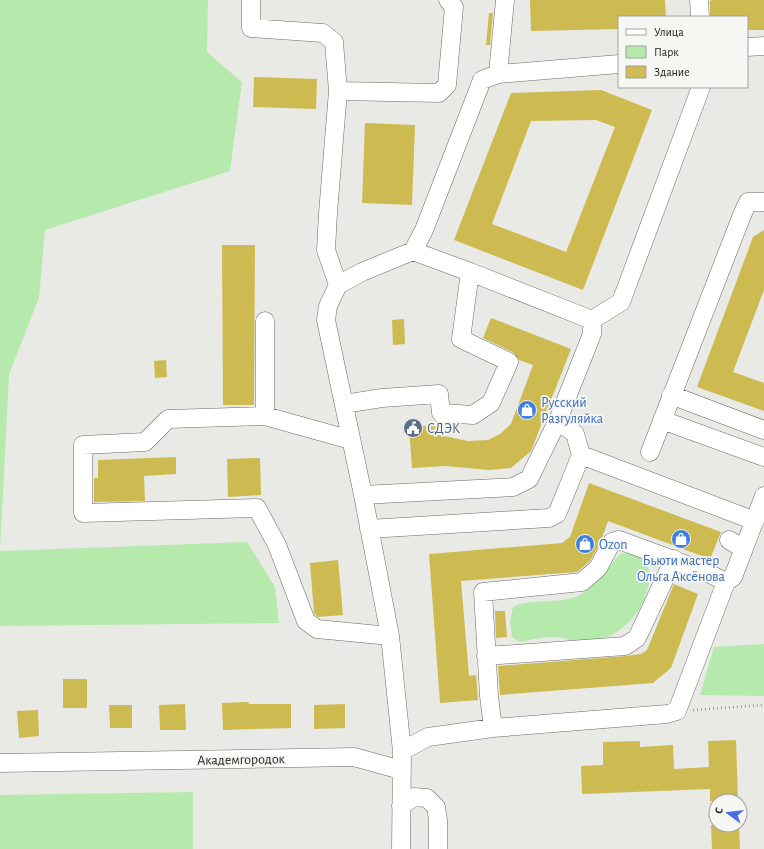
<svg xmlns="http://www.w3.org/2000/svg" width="764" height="849" font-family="'Alegreya Sans',sans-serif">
  <rect width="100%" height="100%" fill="#e9e9e5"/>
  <path fill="#b6eaad" d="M 0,0 L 208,0 L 207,52 L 242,82 L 230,171 L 45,230 L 39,298 L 9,374 L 0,551 L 247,542 L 275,587 L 279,623 L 0,626 Z
    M 633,552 C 645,558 651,567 649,581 C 646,611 620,638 590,642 C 580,644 572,640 563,638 C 548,635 534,639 520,642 L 512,637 L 510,621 L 513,607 C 534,597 563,606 583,593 C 598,583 608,567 620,554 Z
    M 764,644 L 764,696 L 700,695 L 714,647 Z
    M 193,792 L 193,849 L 0,849 L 0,795 Z"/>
  <path fill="#cdbb52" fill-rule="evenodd" d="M 530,0 L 665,0 L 666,17 L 619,17 L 619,29 L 531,31 Z
    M 712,0 L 764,0 L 764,30 L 747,30 L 747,17 L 710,16 L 710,1 Z
    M 489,13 L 493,13 L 490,45 L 486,45 Z
    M 254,77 L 317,79 L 316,109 L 253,107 Z
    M 601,90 L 652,110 L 583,290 L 454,240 L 511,93 ZM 596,120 L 615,127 L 566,252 L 492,224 L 531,121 Z
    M 365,123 L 415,125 L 412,205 L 362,203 Z
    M 764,230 L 764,290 L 733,372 L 764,383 L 764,411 L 697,387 L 753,237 Z
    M 222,245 L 255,245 L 254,405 L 223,405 Z
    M 491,318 L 571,349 L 531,451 L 511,468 L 490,470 L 445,466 L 412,468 L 409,427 L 438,425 L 439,435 L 468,441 L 488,440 L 500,434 L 511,424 L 533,365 L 519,360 L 514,353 L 483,338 Z
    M 404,319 L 405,344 L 393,345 L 392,320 Z
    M 166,360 L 167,377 L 155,378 L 154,361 Z
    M 176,457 L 176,474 L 144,476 L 145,501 L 94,502 L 94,478 L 98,478 L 98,460 Z
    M 260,458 L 261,495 L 228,497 L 227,459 Z
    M 589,483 L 721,532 L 710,559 L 608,521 L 601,541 L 590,561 L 577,572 L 461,581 L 469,676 L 476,675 L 478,700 L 440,703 L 429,554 L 562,543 L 570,537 Z
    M 338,560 L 343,615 L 318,617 L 314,613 L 310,563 Z
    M 674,584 L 698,594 L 671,668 L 653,683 L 500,695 L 498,666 L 626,656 L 641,654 L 647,650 Z
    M 495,611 L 505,611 L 507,637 L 496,638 Z
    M 63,679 L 87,679 L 87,708 L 63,708 Z
    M 248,702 L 249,704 L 291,704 L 291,728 L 223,730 L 222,703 Z
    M 185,704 L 186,730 L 160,730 L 159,705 Z
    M 345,704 L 345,728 L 314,729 L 314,705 Z
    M 109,705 L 132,705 L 132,728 L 110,728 Z
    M 38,710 L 39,736 L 19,738 L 17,711 Z
    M 736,740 L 738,801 L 710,801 L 710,789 L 582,794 L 581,766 L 603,765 L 603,742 L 640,741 L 640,747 L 673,745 L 674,769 L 709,767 L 708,741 Z
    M 711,825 L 739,825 L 740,849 L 712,849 Z"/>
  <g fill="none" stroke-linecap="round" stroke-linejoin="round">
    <defs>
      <path id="minor" d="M 251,0 L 251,28 L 323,33 L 334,42 L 338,91 L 328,213 L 326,250 L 338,285
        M 699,0 L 700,17
        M 747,47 L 764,46
        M 498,74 L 619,64
        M 338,91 L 439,93 L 447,85 L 454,7 L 448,0
        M 470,272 L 592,320 L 592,334 L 558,420
        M 265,321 L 265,416
        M 592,334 L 592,320 L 621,302 L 701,87
        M 671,395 L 764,430
        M 344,404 L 382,398 L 439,394 L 441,413 L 473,415 L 491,403 L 509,362 L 461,339 L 470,272 L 413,251
        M 662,420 L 764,457
        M 351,440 L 265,416 L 168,419 L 145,442 L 83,445 L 83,513 L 257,508 L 277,545 L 306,621 L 317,629 L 390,636
        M 650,452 L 742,215 L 748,202 L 764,202
        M 363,495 L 513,487 L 529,479 L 558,420 L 575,434 L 581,455 L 755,521
        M 369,529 L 549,518 L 557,514 L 581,455
        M 729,540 L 744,549
        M 486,656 L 625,646 L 637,638 L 674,559
        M 493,728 L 489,696 L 483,592 L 582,582 L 598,568 L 612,542 L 619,540 L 706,572 L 726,582
        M 402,751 L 428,737 L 493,728 L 667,714 L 677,711 L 726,582 L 733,577 L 764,496
        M 0,763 L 354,757 L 401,770
        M 401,806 L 414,797 L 427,798 L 436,807 L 438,820 L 438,849
        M 401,849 L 402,751 L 390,636 L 363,495 L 326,320 L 328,306 L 338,285 L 362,272 L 413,251 L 424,230 L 482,80 L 498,74 L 505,0"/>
    </defs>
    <use href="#minor" stroke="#6a6a67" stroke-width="19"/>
    <path stroke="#979794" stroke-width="2.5" stroke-dasharray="1 3" stroke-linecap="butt" d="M 693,710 L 764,705"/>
    <use href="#minor" stroke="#fff" stroke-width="18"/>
  </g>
  <defs>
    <symbol id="shop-disc" viewBox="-11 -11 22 22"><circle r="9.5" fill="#3f7fe0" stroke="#f6f6f2"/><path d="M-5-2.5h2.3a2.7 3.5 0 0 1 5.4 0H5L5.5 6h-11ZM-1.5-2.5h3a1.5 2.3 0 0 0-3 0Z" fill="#fff"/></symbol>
    <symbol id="civic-disc" viewBox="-11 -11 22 22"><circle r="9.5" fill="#5c6f8a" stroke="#f6f6f2"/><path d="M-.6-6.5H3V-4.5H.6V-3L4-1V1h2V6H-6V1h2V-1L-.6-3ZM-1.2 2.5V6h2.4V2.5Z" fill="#fff"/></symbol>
  </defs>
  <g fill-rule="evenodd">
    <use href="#shop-disc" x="516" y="399" width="22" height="22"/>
    <use href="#civic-disc" x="402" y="417" width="22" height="22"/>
    <use href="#shop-disc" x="670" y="528" width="22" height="22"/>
    <use href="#shop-disc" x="574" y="533" width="22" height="22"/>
  </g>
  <g text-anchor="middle" stroke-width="3.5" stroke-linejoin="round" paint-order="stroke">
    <g font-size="14" fill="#366cbe" stroke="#f6f6f2" text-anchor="start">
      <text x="541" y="407">Русский<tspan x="541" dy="16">Разгуляйка</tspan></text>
      <text x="599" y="549">Ozon</text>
      <text x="681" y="565" text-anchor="middle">Бьюти мастер<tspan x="681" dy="16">Oльга Аксёнова</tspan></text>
    </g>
    <g font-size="14" fill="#4e5e75" stroke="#f6f6f2" text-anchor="start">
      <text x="427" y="433">СДЭК</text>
    </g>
    <g font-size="14" fill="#222220" stroke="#f6f6f2">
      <text transform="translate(241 759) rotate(-1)" y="5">Академгородок</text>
    </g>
  </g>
  <rect x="618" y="16" width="130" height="72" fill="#f6f6f2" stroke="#a1a19e"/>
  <rect x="626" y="29" width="20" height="6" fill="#ffffff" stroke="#a1a19e"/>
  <text x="654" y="36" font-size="12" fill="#222220">Улица</text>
  <rect x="626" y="46" width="20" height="12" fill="#b6eaad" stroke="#a1a19e"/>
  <text x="654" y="56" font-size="12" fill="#222220">Парк</text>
  <rect x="626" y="66" width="20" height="12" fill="#cdbb52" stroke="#a1a19e"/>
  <text x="654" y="76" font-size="12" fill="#222220">Здание</text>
  <g transform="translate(728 813) rotate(285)"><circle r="19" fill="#f6f6f2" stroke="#a1a19e"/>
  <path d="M0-3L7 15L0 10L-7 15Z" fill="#4a6ee1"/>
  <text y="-6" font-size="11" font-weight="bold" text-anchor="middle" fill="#222220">С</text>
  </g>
</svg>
